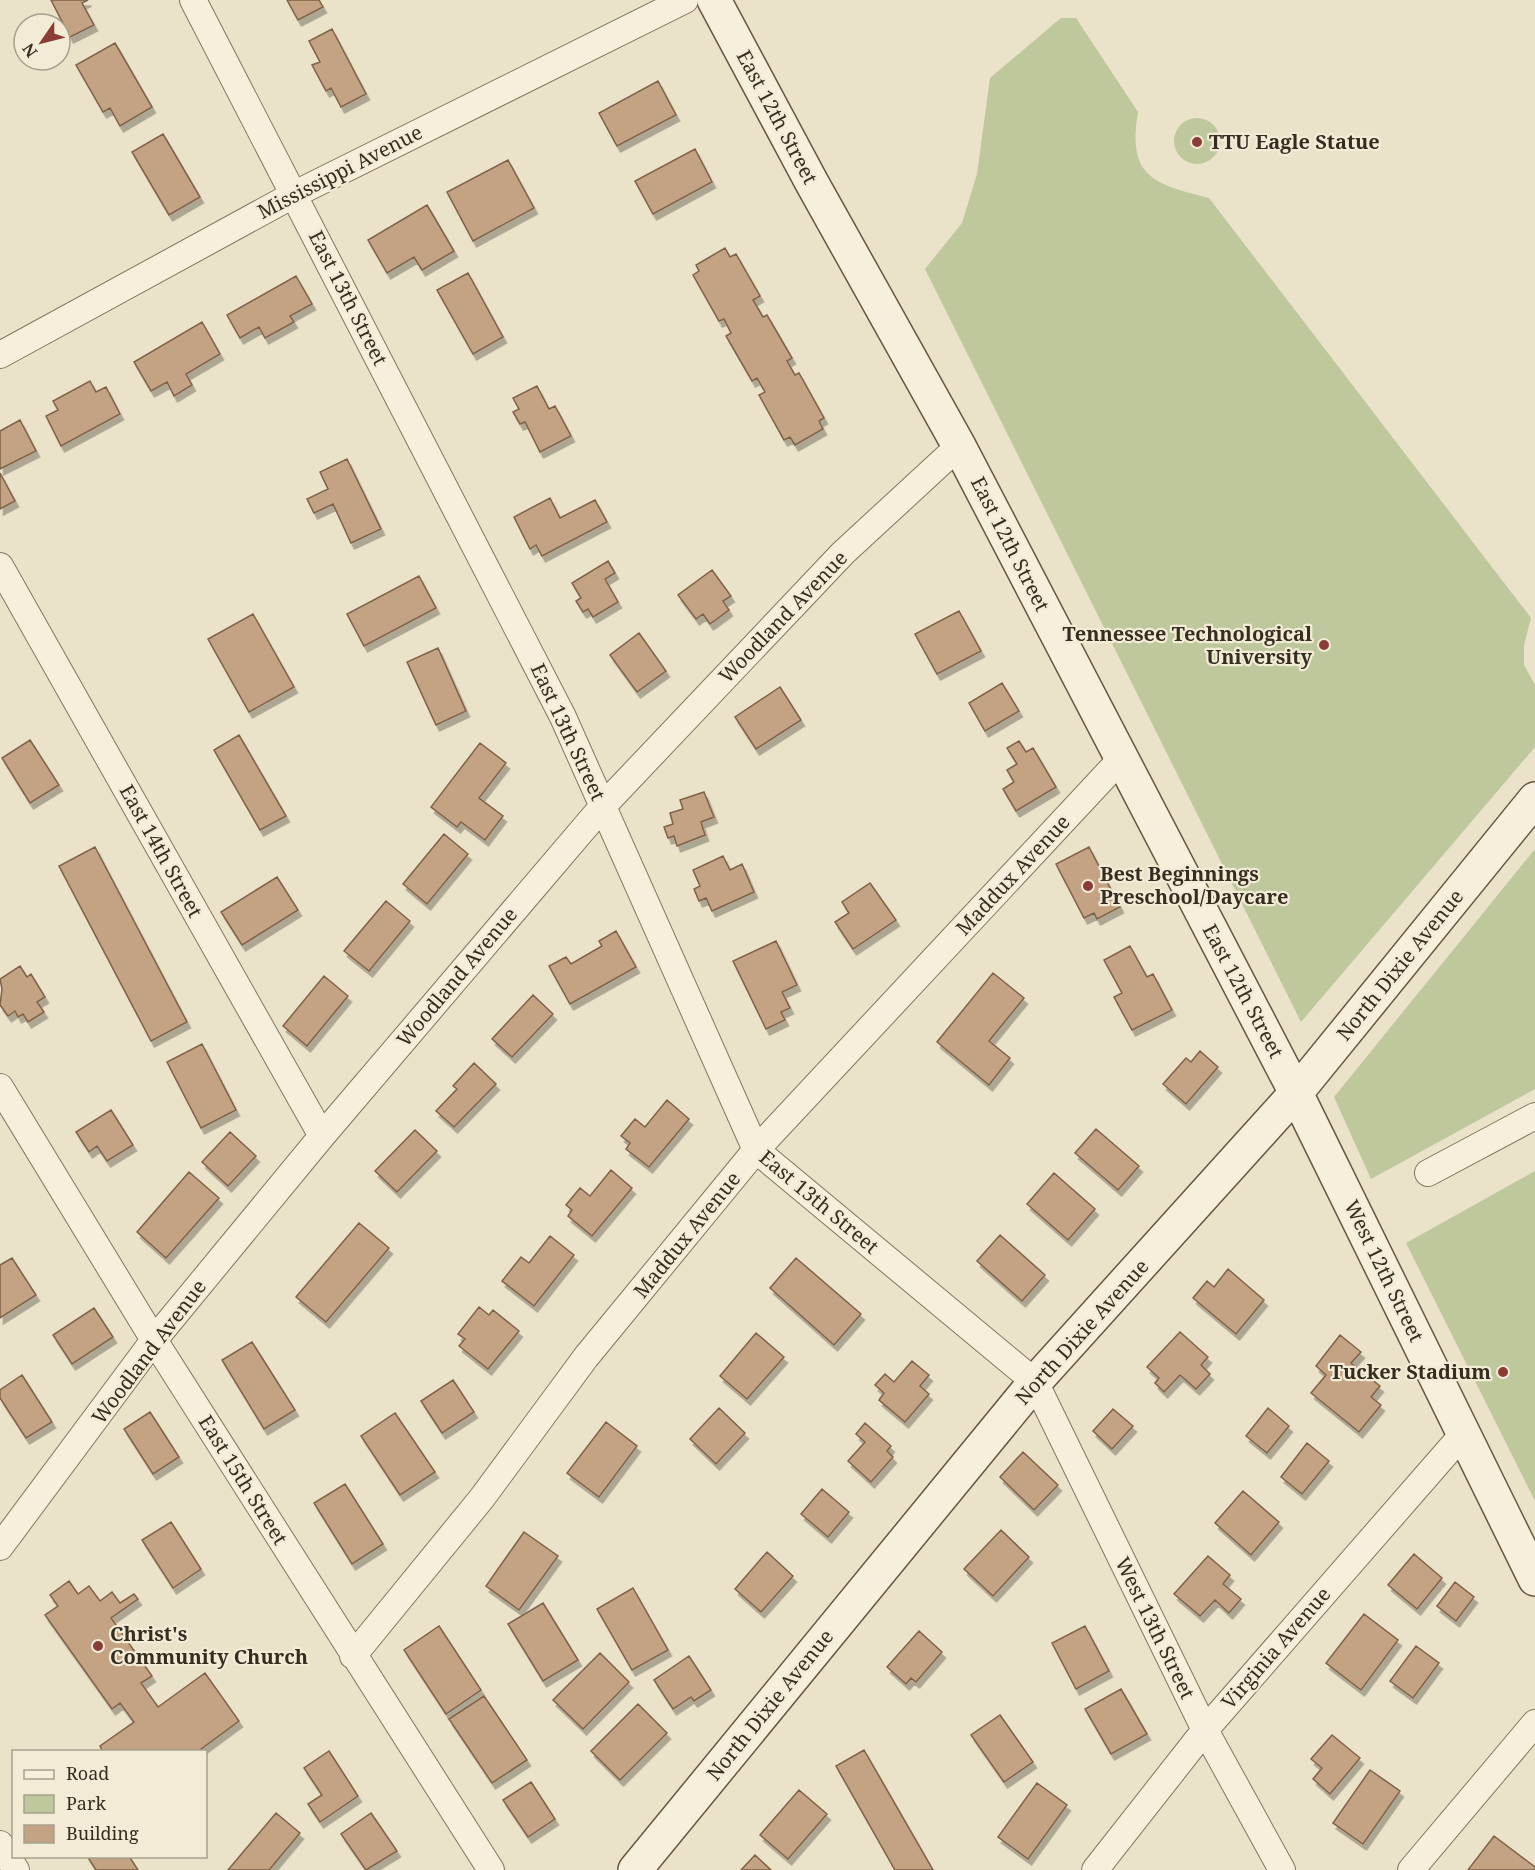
<svg xmlns="http://www.w3.org/2000/svg" width="1535" height="1870" font-family="'Noto Serif',serif">
  <defs>
    <filter id="shadow"><feDropShadow dx="3.5" dy="6" stdDeviation="0" flood-color="#0004"/></filter>
  </defs>
  <rect width="100%" height="100%" fill="#eae2c9"/>
  <path fill="#bfc79d" d="M 1061,18 L 1076,18 L 1138,112 C 1127,176 1152,184 1209,198 L 1531,618 L 1524,645 L 1524,665 L 1535,685 L 1535,747 L 1301,1022 L 925,269 L 962,223 L 977,174 L 990,78 Z
    M1174 141a23 23 0 1 1 46 0a23 23 0 1 1-46 0Z
    M 1535,849 L 1535,1089 L 1371,1179 L 1334,1097 Z
    M 1535,1171 L 1535,1501 L 1406,1243 Z"/>
  <path fill="#c3a383" stroke="#806248" stroke-width="1.5" filter="url(#shadow)" d="M 51,0 L 88,0 L 82,3 L 94,25 L 70,37 Z
    M 287,0 L 319,0 L 323,7 L 298,20 Z
    M 332,29 L 366,94 L 341,107 L 331,88 L 326,91 L 312,65 L 320,62 L 309,41 Z
    M 115,43 L 152,107 L 120,126 L 110,108 L 103,112 L 76,65 Z
    M 658,81 L 676,115 L 617,146 L 599,113 Z
    M 163,134 L 200,197 L 169,215 L 132,152 Z
    M 695,149 L 712,182 L 653,214 L 635,181 Z
    M 508,160 L 534,208 L 473,241 L 447,192 Z
    M 427,205 L 454,251 L 422,270 L 414,257 L 387,273 L 368,240 Z
    M 725,248 L 730,257 L 736,254 L 760,296 L 753,300 L 763,317 L 767,315 L 792,358 L 787,361 L 795,375 L 799,373 L 824,418 L 819,421 L 823,429 L 795,445 L 790,437 L 784,440 L 759,395 L 765,392 L 757,378 L 752,381 L 726,336 L 731,333 L 724,319 L 719,321 L 693,275 L 699,271 L 696,265 Z
    M 468,273 L 503,337 L 473,354 L 437,290 Z
    M 296,276 L 312,304 L 290,316 L 294,322 L 265,338 L 259,327 L 240,338 L 227,315 Z
    M 202,322 L 220,354 L 186,374 L 192,385 L 174,396 L 167,382 L 151,391 L 134,362 Z
    M 90,381 L 96,392 L 106,387 L 120,414 L 61,446 L 46,416 L 58,410 L 53,401 Z
    M 537,386 L 549,409 L 555,406 L 571,436 L 540,452 L 525,422 L 520,424 L 513,412 L 519,409 L 513,398 Z
    M 20,420 L 36,451 L 0,469 L 0,431 Z
    M 347,459 L 381,529 L 351,543 L 333,504 L 314,513 L 307,499 L 328,489 L 320,472 Z
    M 0,473 L 15,501 L 0,509 Z
    M 550,498 L 560,518 L 595,500 L 607,522 L 542,556 L 536,545 L 530,549 L 514,517 Z
    M 608,561 L 615,573 L 605,579 L 618,602 L 593,617 L 588,609 L 583,612 L 576,601 L 581,598 L 572,583 Z
    M 712,570 L 731,596 L 723,601 L 729,610 L 710,624 L 703,614 L 696,619 L 678,595 Z
    M 419,576 L 436,608 L 364,646 L 347,614 Z
    M 959,611 L 981,651 L 937,674 L 915,634 Z
    M 253,614 L 294,687 L 249,712 L 208,639 Z
    M 639,633 L 666,671 L 637,692 L 610,655 Z
    M 438,648 L 466,711 L 436,725 L 407,662 Z
    M 1002,683 L 1019,711 L 985,731 L 969,703 Z
    M 780,687 L 801,720 L 756,749 L 735,717 Z
    M 239,735 L 286,816 L 260,830 L 214,750 Z
    M 30,740 L 59,785 L 30,803 L 2,758 Z
    M 1019,741 L 1026,752 L 1033,748 L 1056,787 L 1016,811 L 1003,789 L 1014,782 L 1007,770 L 1017,764 L 1007,748 Z
    M 480,743 L 506,763 L 479,798 L 503,816 L 485,840 L 461,822 L 457,827 L 431,807 Z
    M 704,792 L 714,817 L 701,822 L 705,835 L 677,846 L 674,836 L 668,838 L 664,827 L 673,824 L 670,813 L 683,809 L 680,800 Z
    M 444,834 L 468,854 L 427,904 L 403,884 Z
    M 95,847 L 187,1022 L 151,1041 L 59,866 Z
    M 1089,847 L 1120,907 L 1097,919 L 1094,913 L 1084,918 L 1056,864 Z
    M 723,856 L 730,870 L 742,864 L 754,892 L 712,911 L 706,898 L 699,901 L 694,889 L 700,886 L 693,870 Z
    M 277,877 L 298,910 L 242,945 L 221,912 Z
    M 870,883 L 896,920 L 853,949 L 835,922 L 849,913 L 842,902 Z
    M 386,901 L 410,921 L 369,971 L 344,951 Z
    M 616,931 L 636,967 L 570,1004 L 549,966 L 566,957 L 571,964 L 602,946 L 599,941 Z
    M 776,941 L 797,985 L 782,992 L 790,1008 L 781,1012 L 785,1020 L 766,1029 L 733,961 Z
    M 1130,946 L 1147,977 L 1153,974 L 1172,1010 L 1132,1030 L 1114,997 L 1122,993 L 1104,960 Z
    M 20,966 L 27,977 L 31,974 L 45,997 L 37,1002 L 44,1012 L 28,1022 L 23,1014 L 18,1017 L 15,1011 L 8,1016 L 0,1005 L 2,989 L 0,979 Z
    M 993,973 L 1024,998 L 989,1041 L 1010,1058 L 989,1085 L 937,1042 Z
    M 324,976 L 348,996 L 307,1046 L 283,1026 Z
    M 533,995 L 553,1014 L 512,1057 L 492,1039 Z
    M 202,1044 L 236,1110 L 201,1128 L 167,1062 Z
    M 1200,1051 L 1218,1067 L 1186,1104 L 1163,1084 L 1186,1058 L 1191,1062 Z
    M 474,1063 L 496,1084 L 454,1127 L 436,1111 L 457,1089 L 453,1086 Z
    M 667,1100 L 689,1119 L 649,1167 L 626,1149 L 630,1143 L 621,1136 L 635,1119 L 645,1127 Z
    M 111,1110 L 133,1145 L 107,1161 L 97,1146 L 89,1152 L 76,1132 Z
    M 1096,1129 L 1139,1166 L 1118,1190 L 1075,1153 Z
    M 415,1130 L 437,1151 L 397,1192 L 375,1171 Z
    M 230,1132 L 256,1156 L 228,1186 L 202,1162 Z
    M 611,1170 L 632,1188 L 592,1236 L 568,1216 L 572,1210 L 566,1205 L 580,1188 L 590,1196 Z
    M 189,1172 L 219,1198 L 166,1258 L 137,1232 Z
    M 1054,1173 L 1095,1209 L 1068,1240 L 1027,1204 Z
    M 359,1223 L 389,1248 L 326,1322 L 296,1297 Z
    M 1000,1235 L 1045,1275 L 1022,1301 L 977,1261 Z
    M 550,1236 L 574,1255 L 534,1306 L 502,1281 L 521,1257 L 529,1263 Z
    M 12,1258 L 36,1295 L 0,1318 L 0,1265 Z
    M 796,1258 L 861,1314 L 834,1345 L 770,1288 Z
    M 1228,1269 L 1264,1300 L 1236,1334 L 1193,1298 L 1207,1281 L 1214,1287 Z
    M 479,1307 L 489,1315 L 493,1310 L 519,1331 L 488,1369 L 459,1346 L 465,1339 L 458,1334 Z
    M 94,1308 L 113,1337 L 72,1364 L 53,1335 Z
    M 1180,1332 L 1208,1357 L 1201,1365 L 1210,1374 L 1196,1389 L 1180,1375 L 1164,1392 L 1155,1383 L 1159,1378 L 1147,1367 Z
    M 756,1333 L 784,1357 L 747,1399 L 720,1376 Z
    M 1340,1335 L 1361,1352 L 1351,1363 L 1380,1386 L 1371,1397 L 1381,1405 L 1359,1432 L 1311,1393 L 1326,1375 L 1316,1366 Z
    M 252,1342 L 295,1410 L 264,1429 L 222,1360 Z
    M 912,1361 L 929,1375 L 920,1386 L 929,1394 L 905,1422 L 879,1400 L 884,1393 L 875,1385 L 885,1374 L 894,1382 Z
    M 22,1375 L 52,1422 L 26,1438 L 0,1398 L 0,1390 Z
    M 453,1380 L 474,1412 L 442,1433 L 421,1401 Z
    M 719,1408 L 745,1433 L 716,1464 L 690,1439 Z
    M 1268,1408 L 1289,1426 L 1267,1453 L 1246,1436 Z
    M 1113,1409 L 1133,1426 L 1112,1449 L 1093,1431 Z
    M 150,1412 L 179,1457 L 153,1474 L 124,1429 Z
    M 395,1413 L 435,1472 L 400,1495 L 361,1436 Z
    M 606,1422 L 637,1446 L 599,1497 L 567,1473 Z
    M 865,1423 L 891,1446 L 887,1451 L 893,1457 L 871,1482 L 848,1461 L 865,1442 L 856,1434 Z
    M 1307,1443 L 1329,1461 L 1302,1494 L 1281,1477 Z
    M 1023,1452 L 1058,1485 L 1034,1510 L 1000,1477 Z
    M 345,1484 L 383,1544 L 352,1564 L 314,1503 Z
    M 822,1489 L 849,1512 L 828,1537 L 801,1514 Z
    M 1243,1491 L 1279,1522 L 1251,1555 L 1215,1523 Z
    M 171,1522 L 201,1569 L 173,1588 L 142,1540 Z
    M 1001,1530 L 1029,1557 L 993,1596 L 964,1569 Z
    M 524,1532 L 558,1556 L 519,1610 L 486,1586 Z
    M 767,1552 L 793,1576 L 761,1612 L 735,1589 Z
    M 1414,1554 L 1442,1578 L 1417,1609 L 1388,1585 Z
    M 1208,1556 L 1230,1575 L 1223,1584 L 1241,1599 L 1229,1613 L 1215,1600 L 1200,1616 L 1174,1594 Z
    M 69,1581 L 78,1594 L 89,1586 L 100,1601 L 112,1592 L 120,1603 L 134,1594 L 138,1599 L 111,1618 L 152,1676 L 141,1683 L 158,1707 L 205,1673 L 239,1721 L 197,1752 L 103,1752 L 100,1746 L 134,1722 L 120,1703 L 112,1709 L 45,1615 L 58,1606 L 50,1595 Z
    M 1455,1582 L 1474,1597 L 1456,1621 L 1437,1606 Z
    M 633,1588 L 668,1650 L 632,1670 L 597,1609 Z
    M 543,1603 L 578,1660 L 543,1681 L 508,1624 Z
    M 1364,1614 L 1398,1640 L 1361,1690 L 1326,1663 Z
    M 439,1626 L 481,1690 L 446,1714 L 404,1650 Z
    M 1085,1626 L 1109,1671 L 1076,1689 L 1052,1643 Z
    M 919,1631 L 942,1652 L 916,1682 L 911,1678 L 906,1684 L 887,1667 Z
    M 1416,1646 L 1439,1663 L 1413,1698 L 1390,1681 Z
    M 600,1653 L 629,1682 L 583,1729 L 553,1700 Z
    M 689,1656 L 711,1690 L 694,1701 L 691,1697 L 673,1709 L 654,1680 Z
    M 1121,1689 L 1147,1734 L 1111,1754 L 1085,1709 Z
    M 484,1696 L 527,1760 L 492,1783 L 449,1719 Z
    M 638,1704 L 667,1733 L 620,1780 L 591,1751 Z
    M 1000,1715 L 1033,1762 L 1004,1782 L 971,1735 Z
    M 1332,1735 L 1360,1758 L 1330,1794 L 1313,1779 L 1322,1768 L 1311,1759 Z
    M 864,1750 L 933,1870 L 895,1870 L 836,1766 Z
    M 329,1751 L 358,1796 L 320,1822 L 308,1804 L 322,1795 L 304,1768 Z
    M 1370,1770 L 1400,1791 L 1363,1844 L 1333,1823 Z
    M 531,1782 L 555,1819 L 528,1837 L 503,1800 Z
    M 1037,1783 L 1067,1805 L 1028,1859 L 998,1837 Z
    M 799,1790 L 827,1814 L 788,1859 L 760,1835 Z
    M 276,1813 L 300,1833 L 269,1870 L 228,1870 Z
    M 371,1813 L 397,1851 L 366,1870 L 341,1834 Z
    M 1494,1836 L 1535,1867 L 1535,1870 L 1468,1870 Z
    M 755,1855 L 771,1870 L 741,1870 Z
    M 87,1856 L 129,1856 L 138,1870 L 96,1870 Z"/>
  <g fill="none" stroke-linecap="round" stroke-linejoin="round">
    <defs>
      <path id="street" d="M 193,0 L 563,717 L 756,1150 L 1035,1382 L 1205,1730 L 1282,1870
        M 0,355 L 295,194 L 685,0
        M 0,566 L 322,1136
        M 0,1087 L 154,1340 L 491,1870
        M 1428,1173 L 1535,1116
        M 0,1547 L 154,1340 L 322,1136 L 603,806 L 843,553 L 959,446
        M 353,1656 L 482,1498 L 586,1357 L 756,1150 L 1121,759
        M 0,1844 L 16,1870
        M 1095,1870 L 1205,1730 L 1464,1433
        M 1411,1870 L 1535,1723"/>
      <path id="secondary" d="M 714,0 L 812,183 L 959,446 L 1296,1093 L 1535,1579
        M 635,1870 L 1035,1382 L 1296,1093 L 1535,799"/>
    </defs>
    <use href="#street" stroke="#84755f" stroke-width="28"/>
    <use href="#secondary" stroke="#665742" stroke-width="36"/>
    <use href="#street" stroke="#f5efdb" stroke-width="26"/>
    <use href="#secondary" stroke="#f5efdb" stroke-width="33"/>
  </g>
  <g fill="#8c3c36" stroke="#f2ecd7" stroke-width="2">
    <circle cx="1197" cy="142" r="6"/>
    <circle cx="1324" cy="645" r="6"/>
    <circle cx="1088" cy="886" r="6"/>
    <circle cx="1503" cy="1372" r="6"/>
    <circle cx="98" cy="1646" r="6"/>
  </g>
  <g text-anchor="middle" stroke-width="4.5" stroke-linejoin="round" paint-order="stroke">
    <g font-size="20" fill="#362d21" stroke="#f2ecd7">
      <text transform="translate(777 117) rotate(62)" y="7">East 12th Street</text>
      <text transform="translate(340 172) rotate(-27)" y="7">Mississippi Avenue</text>
      <text transform="translate(348 298) rotate(63)" y="7">East 13th Street</text>
      <text transform="translate(1010 544) rotate(63)" y="7">East 12th Street</text>
      <text transform="translate(783 617) rotate(-46)" y="7">Woodland Avenue</text>
      <text transform="translate(568 732) rotate(65)" y="7">East 13th Street</text>
      <text transform="translate(161 851) rotate(61)" y="7">East 14th Street</text>
      <text transform="translate(1013 875) rotate(-47)" y="7">Maddux Avenue</text>
      <text transform="translate(1400 965) rotate(-51)" y="7">North Dixie Avenue</text>
      <text transform="translate(457 977) rotate(-50)" y="7">Woodland Avenue</text>
      <text transform="translate(1243 991) rotate(62)" y="7">East 12th Street</text>
      <text transform="translate(819 1202) rotate(40)" y="7">East 13th Street</text>
      <text transform="translate(687 1235) rotate(-51)" y="7">Maddux Avenue</text>
      <text transform="translate(1384 1271) rotate(64)" y="7">West 12th Street</text>
      <text transform="translate(1082 1332) rotate(-48)" y="7">North Dixie Avenue</text>
      <text transform="translate(149 1352) rotate(-53)" y="7">Woodland Avenue</text>
      <text transform="translate(243 1480) rotate(58)" y="7">East 15th Street</text>
      <text transform="translate(1155 1628) rotate(64)" y="7">West 13th Street</text>
      <text transform="translate(1276 1648) rotate(-49)" y="7">Virginia Avenue</text>
      <text transform="translate(770 1705) rotate(-51)" y="7">North Dixie Avenue</text>
    </g>
    <g font-size="20" font-weight="bold" fill="#362d21" stroke="#f2ecd7" text-anchor="start">
      <text x="1209" y="149">TTU Eagle Statue</text>
      <text x="1312" y="641" text-anchor="end">Tennessee Technological<tspan x="1312" dy="23">University</tspan></text>
      <text x="1100" y="881">Best Beginnings<tspan x="1100" dy="23">Preschool/Daycare</tspan></text>
      <text x="1491" y="1379" text-anchor="end">Tucker Stadium</text>
      <text x="110" y="1641">Christ's<tspan x="110" dy="23">Community Church</tspan></text>
    </g>
  </g>
  <rect x="12" y="1750" width="195" height="108" fill="#f2ecd7" stroke="#a7a08e" stroke-width="1.5"/>
  <rect x="24" y="1770" width="30" height="9" fill="#f5efdb" stroke="#a7a08e" stroke-width="1.5"/>
  <text x="66" y="1780" font-size="18" fill="#362d21">Road</text>
  <rect x="24" y="1795" width="30" height="18" fill="#bfc79d" stroke="#a7a08e" stroke-width="1.5"/>
  <text x="66" y="1810" font-size="18" fill="#362d21">Park</text>
  <rect x="24" y="1825" width="30" height="18" fill="#c3a383" stroke="#a7a08e" stroke-width="1.5"/>
  <text x="66" y="1840" font-size="18" fill="#362d21">Building</text>
  <g transform="translate(42 42) rotate(235)"><circle r="28" fill="#f2ecd7" stroke="#a7a08e" stroke-width="1.5"/>
  <path d="M0-4.5L10 22L0 15L-10 22Z" fill="#8c3c36"/>
  <text y="-9" font-size="16" font-weight="bold" text-anchor="middle" fill="#362d21">N</text>
  </g>
</svg>
